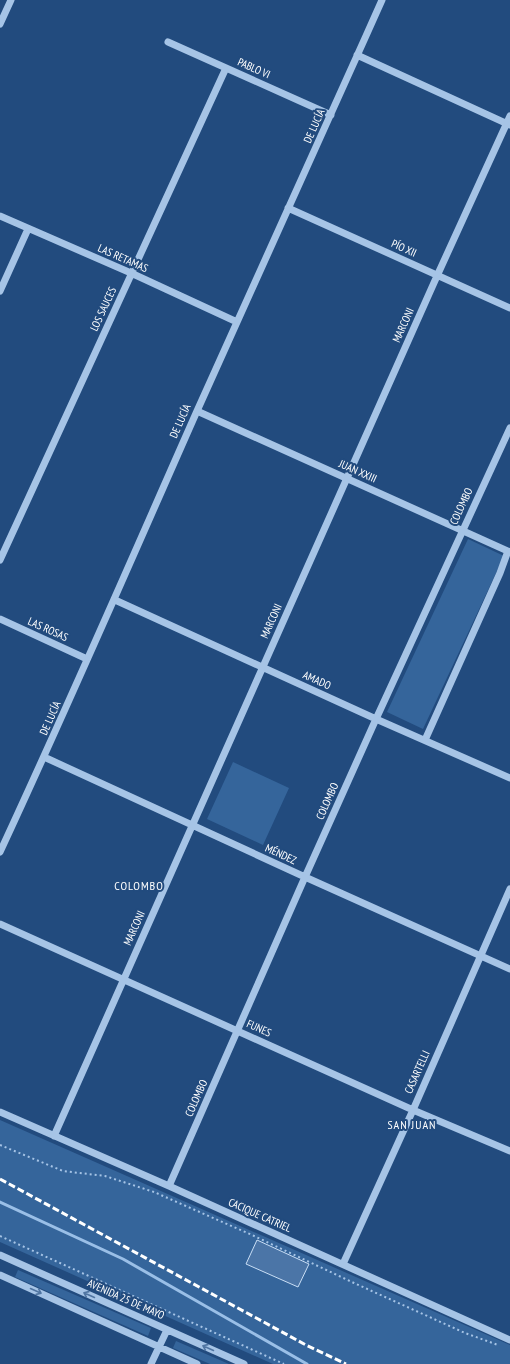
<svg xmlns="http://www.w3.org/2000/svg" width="510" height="1364" font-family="'PT Sans Narrow',sans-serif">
  <rect width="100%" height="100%" fill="#224b7e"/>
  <path fill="#35659b" d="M 468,539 L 504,556 L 423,729 L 387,712 Z
    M 233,762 L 289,788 L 263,845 L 207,819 Z
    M 0,1120 L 510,1345 L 510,1364 L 273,1364 L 0,1242 Z
    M 18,1270 L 151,1328 L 148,1336 L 15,1277 Z
    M 176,1341 L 229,1364 L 210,1364 L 173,1348 Z"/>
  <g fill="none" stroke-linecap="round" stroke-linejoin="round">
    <path stroke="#9abfe7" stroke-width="3" d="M 0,1202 L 123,1259 L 307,1364"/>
  </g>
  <path fill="#4b75a7" stroke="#c9def5" d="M 257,1240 L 309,1264 L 298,1287 L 246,1264 Z"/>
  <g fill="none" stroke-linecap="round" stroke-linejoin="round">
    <path stroke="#a6c4e6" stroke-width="2" stroke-dasharray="2 3" stroke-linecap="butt" d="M 0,1145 L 63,1171 L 105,1176 L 154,1192 L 252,1235 L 354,1283 L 465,1333 L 498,1345
      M 0,1236 L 284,1364"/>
    <path stroke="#a6c4e6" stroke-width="7" d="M 0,24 L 11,0
      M 168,42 L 331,115
      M 357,55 L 510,125
      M 288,208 L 510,308
      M 0,216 L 131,273 L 237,322
      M 0,291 L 28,229
      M 197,411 L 510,552
      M 0,560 L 226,68
      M 115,600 L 376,719 L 510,778
      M 0,619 L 87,659
      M 425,740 L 500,573 L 508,551
      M 44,757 L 305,877 L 510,969
      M 0,852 C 68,706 132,558 197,411 C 258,273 321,137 382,0
      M 0,924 L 413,1110 L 510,1151
      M 0,1112 L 169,1186 L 510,1340
      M 54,1136 L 437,276 L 510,116
      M 169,1186 L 305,877 L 376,719 L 510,428
      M 0,1255 L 244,1364
      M 343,1264 L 413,1110 L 510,889
      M 0,1275 L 197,1364
      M 151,1364 L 167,1330"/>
    <path stroke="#fff" stroke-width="3" stroke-dasharray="7 3" stroke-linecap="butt" d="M 0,1179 L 306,1345 L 346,1364"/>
  </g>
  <defs><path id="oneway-shaft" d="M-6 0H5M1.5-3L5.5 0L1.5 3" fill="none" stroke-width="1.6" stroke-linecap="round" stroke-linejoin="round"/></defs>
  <g stroke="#5075a2">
    <use href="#oneway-shaft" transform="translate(36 1291) rotate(24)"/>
    <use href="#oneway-shaft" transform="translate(89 1295) rotate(-156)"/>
    <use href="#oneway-shaft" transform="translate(208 1348) rotate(-156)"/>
  </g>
  <g text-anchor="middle" stroke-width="4" stroke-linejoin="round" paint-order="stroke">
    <g font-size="11" fill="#fff" stroke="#224b7e">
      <text transform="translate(254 68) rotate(24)" y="4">PABLO VI</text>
      <text transform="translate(314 126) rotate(-66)" y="4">DE LUCÍA</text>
      <text transform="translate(404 248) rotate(24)" y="4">PÍO XII</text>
      <text transform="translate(123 258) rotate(24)" y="4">LAS RETAMAS</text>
      <text transform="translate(103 309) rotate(-65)" y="4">LOS SAUCES</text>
      <text transform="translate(403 325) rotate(-66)" y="4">MARCONI</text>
      <text transform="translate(180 421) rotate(-66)" y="4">DE LUCÍA</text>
      <text transform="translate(358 471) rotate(24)" y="4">JUAN XXIII</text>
      <text transform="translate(461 506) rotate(-65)" y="4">COLOMBO</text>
      <text transform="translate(271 621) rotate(-66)" y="4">MARCONI</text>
      <text transform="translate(48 629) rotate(24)" y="4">LAS ROSAS</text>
      <text transform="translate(317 680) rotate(24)" y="4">AMADO</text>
      <text transform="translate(50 718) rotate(-66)" y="4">DE LUCÍA</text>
      <text transform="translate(327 801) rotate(-66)" y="4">COLOMBO</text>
      <text transform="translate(281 854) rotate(25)" y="4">MÉNDEZ</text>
      <text transform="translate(134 928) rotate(-66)" y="4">MARCONI</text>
      <text transform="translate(259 1028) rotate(24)" y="4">FUNES</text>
      <text transform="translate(417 1072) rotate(-66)" y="4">CASARTELLI</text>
      <text transform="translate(196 1098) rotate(-66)" y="4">COLOMBO</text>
      <text transform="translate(260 1215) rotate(24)" y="4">CACIQUE CATRIEL</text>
      <text transform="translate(126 1299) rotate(24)" y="4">AVENIDA 25 DE MAYO</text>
    </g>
    <g font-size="12" letter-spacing="1" fill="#fff" stroke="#224b7e">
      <text x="139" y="890">COLOMBO</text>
      <text x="412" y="1129">SAN JUAN</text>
    </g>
  </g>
</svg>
